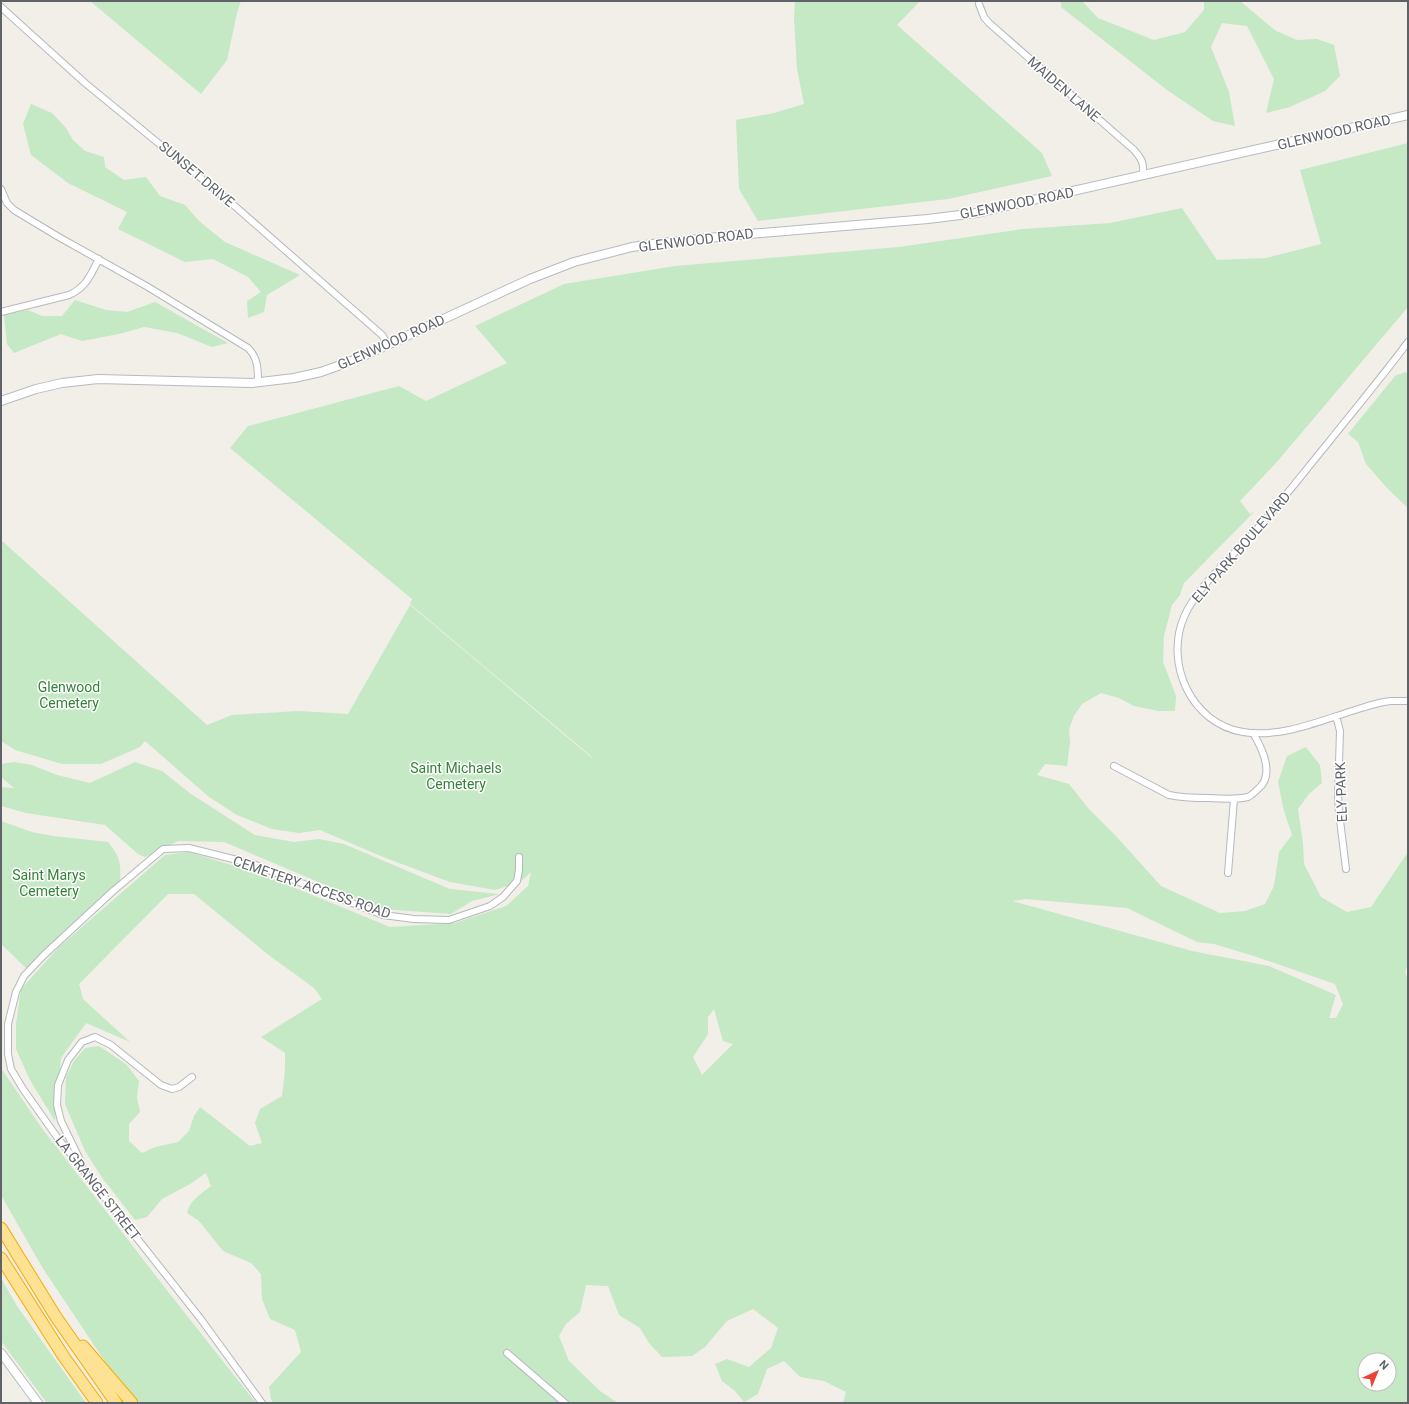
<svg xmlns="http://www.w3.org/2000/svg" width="1409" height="1404" font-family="Roboto,sans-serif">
  <rect width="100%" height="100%" fill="#f1efe8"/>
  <path fill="#c5e8c5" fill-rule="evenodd" d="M 90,1 L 241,1 L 237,13 L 227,60 L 201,94 Z
    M 795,1 L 920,1 L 897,25 L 1042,153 L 1052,176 L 948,199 L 758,221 L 739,189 L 736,120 L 774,113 L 804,104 L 797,69 L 794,18 Z
    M 1061,1 L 1082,1 L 1098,18 L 1154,40 L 1185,32 L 1204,10 L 1204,1 L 1240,1 L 1276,31 L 1297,40 L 1317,39 L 1334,45 L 1340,76 L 1325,91 L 1290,107 L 1266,113 L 1274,79 L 1247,26 L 1222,23 L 1211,47 L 1229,92 L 1235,126 L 1213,121 L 1167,90 L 1061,7 Z
    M 31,104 L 52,113 L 66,128 L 73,140 L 85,151 L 104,157 L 105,167 L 124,180 L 146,177 L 160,196 L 185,205 L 199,221 L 225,242 L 300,275 L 267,295 L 264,312 L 248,318 L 247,301 L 261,292 L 248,277 L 213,259 L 185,262 L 118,229 L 127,212 L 68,183 L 31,155 L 23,124 Z
    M 1408,143 L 1408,307 L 1276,463 L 1240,501 L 1250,514 L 1255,511 L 1184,583 L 1180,595 L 1172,605 L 1164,636 L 1163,662 L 1176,696 L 1175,711 L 1158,711 L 1134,706 L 1119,698 L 1101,693 L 1082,704 L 1074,716 L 1069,729 L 1070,743 L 1067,766 L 1045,764 L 1037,775 L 1069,784 L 1088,808 L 1115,835 L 1161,886 L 1220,913 L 1245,911 L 1265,904 L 1274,886 L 1279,852 L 1292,835 L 1284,811 L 1278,782 L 1287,756 L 1306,747 L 1320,765 L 1322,783 L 1309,794 L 1298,809 L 1303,843 L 1304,864 L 1321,897 L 1347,912 L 1371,907 L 1408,852 L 1408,965 L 1405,972 L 1408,981 L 1408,1403 L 843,1403 L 846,1392 L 824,1381 L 800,1377 L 784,1361 L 767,1369 L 758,1394 L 744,1402 L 735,1391 L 722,1381 L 715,1364 L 727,1359 L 749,1367 L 771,1348 L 778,1328 L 753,1309 L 727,1321 L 705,1347 L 692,1356 L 662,1357 L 649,1343 L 640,1328 L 619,1315 L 608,1286 L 586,1285 L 580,1312 L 566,1324 L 559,1336 L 569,1361 L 600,1391 L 618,1403 L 273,1403 L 271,1399 L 269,1387 L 301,1352 L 295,1330 L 270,1319 L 262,1299 L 261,1274 L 251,1263 L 223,1251 L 199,1221 L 187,1213 C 189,1201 202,1193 211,1186 L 206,1173 L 190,1184 L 162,1199 L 147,1217 L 135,1220 L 103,1179 L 85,1151 L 65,1104 L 66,1077 L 74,1061 L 85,1048 L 99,1046 L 126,1064 L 139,1081 L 137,1098 L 140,1112 L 129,1124 L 129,1141 L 142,1153 L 155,1147 L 178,1142 L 189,1131 L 194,1116 L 200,1107 L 250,1146 L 262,1143 L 255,1123 L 260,1109 L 282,1096 L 285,1070 L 285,1053 L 261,1037 L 322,999 L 314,988 L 270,956 L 194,894 L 168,894 L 79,984 L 83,999 L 130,1042 L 86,1023 L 61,1058 L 55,1121 L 30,1080 L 16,1049 L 16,1024 L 21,989 L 59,947 L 165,855 L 189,852 L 261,874 L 390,927 L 455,923 L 506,906 L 528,886 L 531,872 L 520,882 L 495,890 L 450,882 L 383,857 L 320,830 L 299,833 L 272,829 L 237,815 L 209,797 L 145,741 L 140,747 L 101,764 L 62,764 L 15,750 L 1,741 L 1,540 L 207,725 L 232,715 L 299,711 L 348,714 L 410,605 L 592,758 L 591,756 L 410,604 L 412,599 L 230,448 L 248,426 L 399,386 L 426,401 L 507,363 L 475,326 L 564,284 L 675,266 L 899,247 L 1023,229 L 1110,223 L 1182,208 L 1217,260 L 1266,258 L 1321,244 L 1300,170 ZM 1026,899 L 1127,908 L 1197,942 L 1214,944 L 1260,958 L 1335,984 L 1343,1004 L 1336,1018 L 1329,1018 L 1336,995 L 1269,966 L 1192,951 L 1012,901 ZM 714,1009 L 723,1041 L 733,1044 L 702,1075 L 693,1057 L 708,1034 L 708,1017 ZM 1365,1360 L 1389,1360 L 1389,1384 L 1365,1384 Z
    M 75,300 L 106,310 L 127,312 L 155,302 L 228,343 L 212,347 L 177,333 L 144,327 L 119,334 L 82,341 L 61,334 L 14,353 L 7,344 L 4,315 L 28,310 L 42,316 L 62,316 Z
    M 1405,372 L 1408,374 L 1408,508 L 1387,488 L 1366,464 L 1358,442 L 1348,434 L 1395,376 Z
    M 14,762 L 32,765 L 57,775 L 90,783 L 135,762 L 162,771 L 191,794 L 255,835 L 294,842 L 319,839 L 344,844 L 450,889 L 500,894 L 472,901 L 451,914 L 382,909 L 224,842 L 178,841 L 145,857 L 138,854 L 105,825 L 26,813 L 1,806 L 1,787 L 14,788 L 1,777 L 1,764 Z
    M 1,821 L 32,832 L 53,836 L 108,842 C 120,857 121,862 120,881 L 27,969 L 1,944 Z
    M 1,1068 L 41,1127 L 169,1293 L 256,1403 L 140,1403 L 106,1363 L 42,1267 L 1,1195 Z
    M 1,1278 L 17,1306 L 86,1403 L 47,1403 L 1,1341 Z"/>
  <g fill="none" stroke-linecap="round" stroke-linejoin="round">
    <defs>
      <path id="street" d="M 979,4 L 984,17 L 989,23 L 1134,150 C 1142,159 1144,163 1143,176
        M 1,7 L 85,83 L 229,201 L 382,335 L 388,345
        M 1,189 L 7,203 L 14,210 L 57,236 L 148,287 L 248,348 C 258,358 258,369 258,382
        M 1,312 L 69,295 C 87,287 90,275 99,259
        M 1408,342 C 1382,377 1355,409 1328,443 C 1304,472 1282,501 1257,529 C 1234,555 1197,586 1184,617 C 1164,664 1192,724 1243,732 C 1280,738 1317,722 1352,711 C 1365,707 1378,702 1391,701 C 1397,701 1402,701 1408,701
        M 1336,716 L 1340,731 L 1338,795 L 1339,812 L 1346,869
        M 1114,766 L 1169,795 C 1182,798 1196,798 1209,798 C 1222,799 1235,800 1248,797 C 1252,795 1255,792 1258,789 C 1275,775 1262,748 1253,733
        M 1228,873 L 1234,799
        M 82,1164 L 61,1121 L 57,1105 L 58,1085 L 68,1060 L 82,1042 L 95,1037 L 111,1045 L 161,1085 L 172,1089 L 179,1087 L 192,1077
        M 507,1353 L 565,1403
        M 262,1403 L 200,1318 L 57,1137 L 23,1089 L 11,1069 L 8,1054 L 8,1024 L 16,992 L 24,976 L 44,955 L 112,892 L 163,849 L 189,848 L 253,864 L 383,915 L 414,919 L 449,920 L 490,906 L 503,897 L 517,881 L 519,870 L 519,857"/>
      <path id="secondary" d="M 1,401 L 36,389 L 62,383 L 98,379 L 252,383 L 294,378 L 321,372 L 357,359 L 530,279 L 574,262 L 632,247 L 652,244 L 737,235 L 928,219 L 976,213 L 1408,115
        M 1,1353 L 38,1403"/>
      <path id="highway" d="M 1,1228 L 56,1317 L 116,1403
        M 1,1258 L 64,1357 L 97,1403
        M 83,1346 L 132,1403"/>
    </defs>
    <use href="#street" stroke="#b5b8bc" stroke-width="8"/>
    <use href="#secondary" stroke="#b6babf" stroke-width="10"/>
    <use href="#highway" stroke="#f9ab00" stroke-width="13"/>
    <use href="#street" stroke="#fff" stroke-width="6"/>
    <use href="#secondary" stroke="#fff" stroke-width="8"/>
    <use href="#highway" stroke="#fde293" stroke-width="11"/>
  </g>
  <g text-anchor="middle" stroke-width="3" stroke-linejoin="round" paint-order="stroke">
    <g font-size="14" fill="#5f6368" stroke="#fff">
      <text transform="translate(1064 89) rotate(41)" y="5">MAIDEN LANE</text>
      <text transform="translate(1334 132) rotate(-13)" y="5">GLENWOOD ROAD</text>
      <text transform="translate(197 174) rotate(40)" y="5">SUNSET DRIVE</text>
      <text transform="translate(1017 203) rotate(-11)" y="5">GLENWOOD ROAD</text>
      <text transform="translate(696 240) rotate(-7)" y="5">GLENWOOD ROAD</text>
      <text transform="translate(391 342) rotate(-24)" y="5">GLENWOOD ROAD</text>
      <text transform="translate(1241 547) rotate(-49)" y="5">ELY PARK BOULEVARD</text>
      <text transform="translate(1341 792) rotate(-92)" y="5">ELY PARK</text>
      <text transform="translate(312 887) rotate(19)" y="5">CEMETERY ACCESS ROAD</text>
      <text transform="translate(98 1188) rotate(52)" y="5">LA GRANGE STREET</text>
    </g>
    <g font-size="14" fill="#348238" stroke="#fff">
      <text x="69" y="692">Glenwood<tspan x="69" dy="16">Cemetery</tspan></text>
      <text x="456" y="773">Saint Michaels<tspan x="456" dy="16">Cemetery</tspan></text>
      <text x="49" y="880">Saint Marys<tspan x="49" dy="16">Cemetery</tspan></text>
    </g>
  </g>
  <rect width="1409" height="1404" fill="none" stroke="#5f6368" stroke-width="4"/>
  <g transform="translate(1377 1372) rotate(44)"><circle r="19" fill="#ffffff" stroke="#bfc1c3"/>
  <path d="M0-3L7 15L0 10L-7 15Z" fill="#ea4335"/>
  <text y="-6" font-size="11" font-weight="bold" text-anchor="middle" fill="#5f6368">N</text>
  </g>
</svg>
